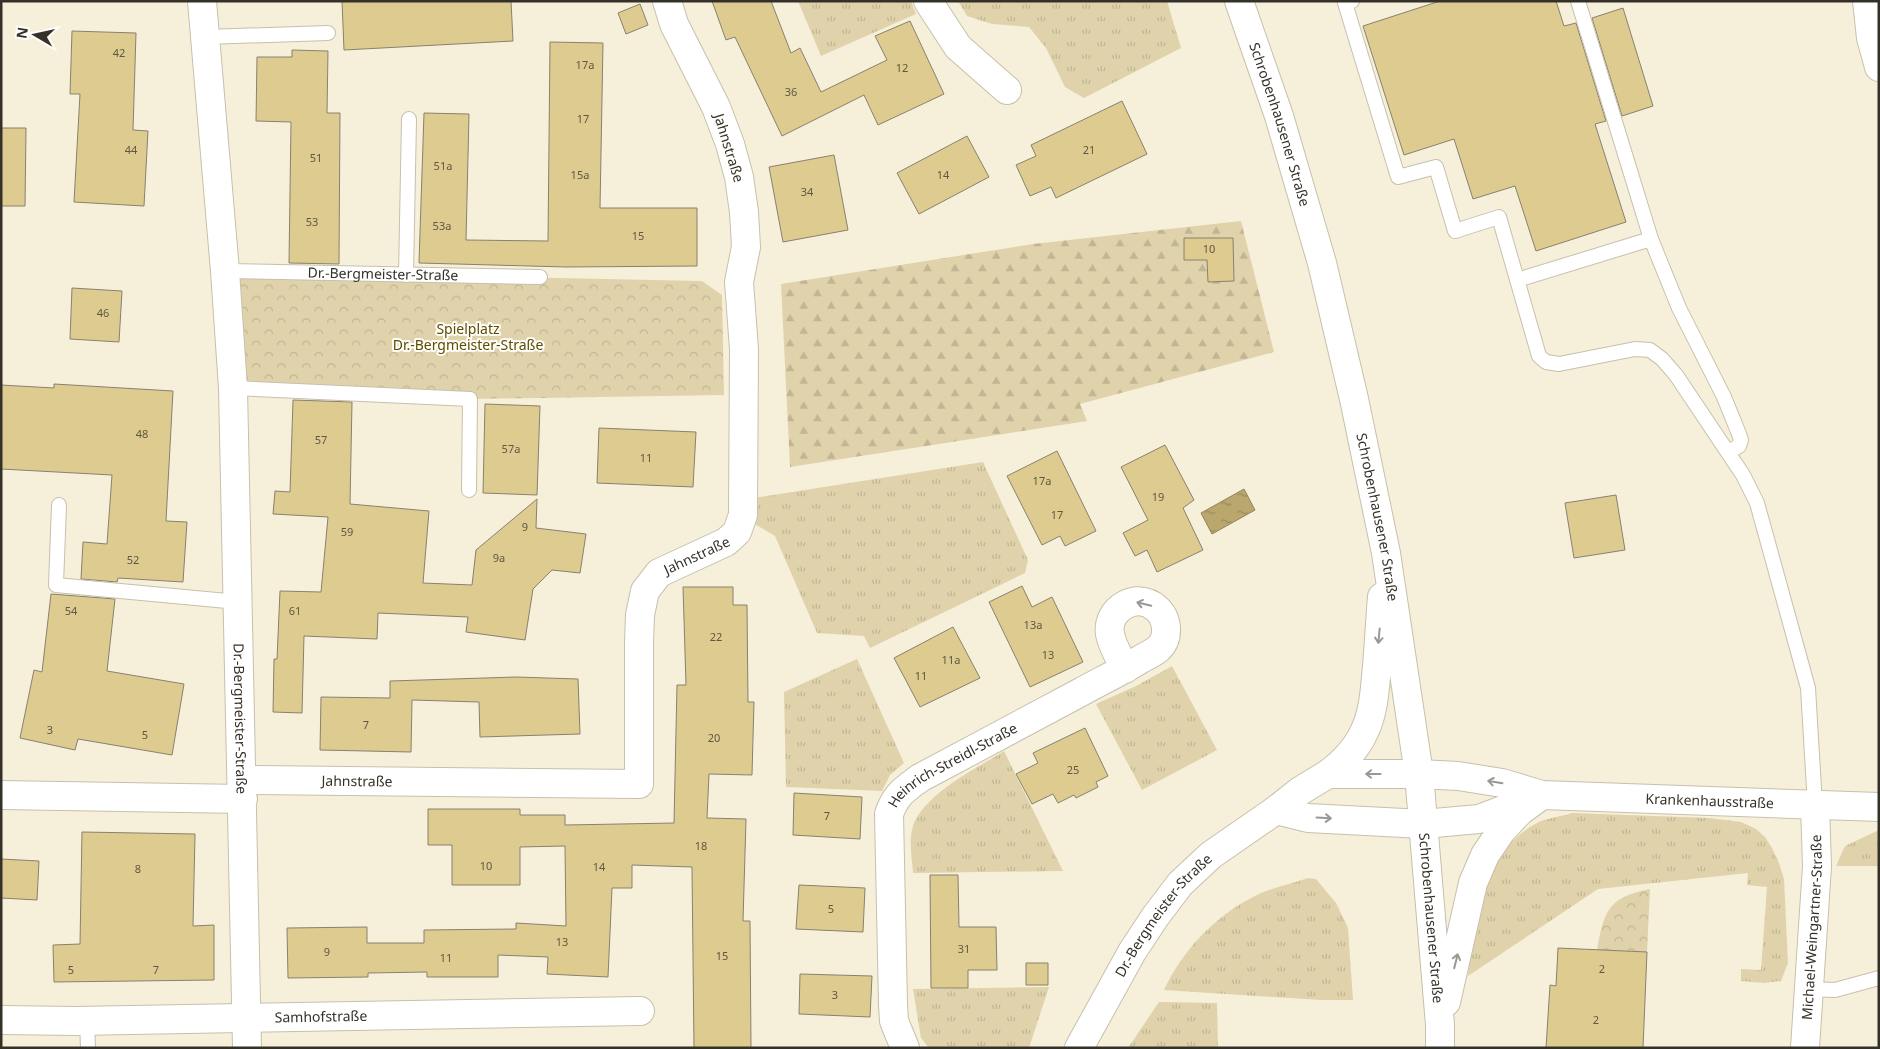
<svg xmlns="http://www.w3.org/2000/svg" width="1880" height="1049" font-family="'Noto Sans',sans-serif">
  <defs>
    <pattern id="grass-tufts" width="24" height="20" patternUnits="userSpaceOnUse" patternTransform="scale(1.25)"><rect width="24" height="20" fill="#e0d3ab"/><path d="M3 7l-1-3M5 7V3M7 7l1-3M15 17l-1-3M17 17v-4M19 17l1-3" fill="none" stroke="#c1b693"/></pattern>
    <pattern id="forest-firs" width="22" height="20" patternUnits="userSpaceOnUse" patternTransform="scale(1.25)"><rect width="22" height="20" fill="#e0d3ab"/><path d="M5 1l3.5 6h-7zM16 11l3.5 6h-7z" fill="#c1b693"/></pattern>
    <pattern id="park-crowns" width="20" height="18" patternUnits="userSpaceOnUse" patternTransform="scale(1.25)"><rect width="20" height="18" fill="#e0d3ab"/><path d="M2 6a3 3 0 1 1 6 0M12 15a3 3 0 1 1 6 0" fill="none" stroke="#c1b693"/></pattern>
    <pattern id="water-ripples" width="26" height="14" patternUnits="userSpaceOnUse" patternTransform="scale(1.25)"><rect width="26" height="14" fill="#b9a76e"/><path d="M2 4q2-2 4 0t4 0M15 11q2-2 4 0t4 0" fill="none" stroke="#97895a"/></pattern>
  </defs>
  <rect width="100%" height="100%" fill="#f6f0db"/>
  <path fill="url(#grass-tufts)" d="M 798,1 L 911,1 L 916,14 L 821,56 Z
    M 958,1 L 1167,1 L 1181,48 L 1084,98 L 1065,87 L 1046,48 L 1029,27 L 992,24 L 967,16 Z
    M 983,462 L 1028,560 L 1025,573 L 870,648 L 864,636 L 817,633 L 775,536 L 753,523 L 754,498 Z
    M 857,659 L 904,763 L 890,775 L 882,791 L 786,787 L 784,692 Z
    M 1172,666 L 1217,750 L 1142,790 L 1096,704 L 1136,686 Z
    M 1004,751 L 1063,871 L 913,873 C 912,859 909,843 912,830 C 919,796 976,769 1004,751 Z
    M 1572,813 L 1709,818 L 1741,822 L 1756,829 L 1765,837 L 1772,848 L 1779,863 L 1784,879 L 1788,963 L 1781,981 L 1764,983 L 1741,981 L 1741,969 L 1761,970 L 1767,887 L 1747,885 L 1748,873 L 1598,889 L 1468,976 C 1477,921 1480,855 1535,824 C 1545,818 1560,817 1572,813 Z
    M 1879,830 L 1879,866 L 1836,866 L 1845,846 Z
    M 1308,878 L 1316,879 L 1336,903 L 1348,928 L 1353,1000 L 1321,1000 L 1164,990 C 1183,950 1214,917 1253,897 C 1270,888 1291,884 1308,878 Z
    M 1049,987 L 1029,1048 L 929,1048 L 921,1038 L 913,989 Z
    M 1159,1002 L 1217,1003 L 1218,1048 L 1128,1048 Z"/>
  <path fill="url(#forest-firs)" d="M 1241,221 L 1274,352 L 1080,404 L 1087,421 L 790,467 L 781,284 L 1033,244 Z"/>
  <path fill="url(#park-crowns)" d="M 225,271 L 702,281 L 722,295 L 724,395 L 470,399 L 233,388 Z
    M 1650,889 L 1647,952 L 1597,950 C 1604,910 1609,897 1650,889 Z"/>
  <path fill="url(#water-ripples)" stroke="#918459" d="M 1244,489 L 1255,510 L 1212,534 L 1201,513 Z"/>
  <path fill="#decb90" stroke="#87826f" d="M 342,1 L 511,1 L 513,41 L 344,50 Z
    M 712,1 L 771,1 L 791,53 L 800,48 L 821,92 L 887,60 L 875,36 L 910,21 L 944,94 L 878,125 L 864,95 L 782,136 L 735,37 L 726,40 Z
    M 1440,1 L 1556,1 L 1564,26 L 1576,23 L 1606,121 L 1595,124 L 1626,222 L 1536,251 L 1515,186 L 1473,199 L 1454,139 L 1404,155 L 1363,26 Z
    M 640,4 L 648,25 L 626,34 L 618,13 Z
    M 1623,8 L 1653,106 L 1622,116 L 1592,18 Z
    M 72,31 L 136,33 L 133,130 L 148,131 L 144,206 L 74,202 L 80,94 L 70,94 Z
    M 550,42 L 603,43 L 600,208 L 697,208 L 697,266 L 566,267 L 419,263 L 424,113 L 469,114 L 466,240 L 548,241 Z
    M 292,50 L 328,51 L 327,113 L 340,113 L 339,264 L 289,263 L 291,122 L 256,121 L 257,57 L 292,57 Z
    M 1122,101 L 1147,154 L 1056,198 L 1051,187 L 1030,196 L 1016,165 L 1036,156 L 1031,145 Z
    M 1,128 L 26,128 L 25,206 L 1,206 Z
    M 967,136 L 989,177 L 919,214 L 897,173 Z
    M 834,155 L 848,230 L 783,242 L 769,167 Z
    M 1184,238 L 1233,238 L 1234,281 L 1208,282 L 1207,260 L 1184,260 Z
    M 72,288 L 122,291 L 119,342 L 70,339 Z
    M 54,384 L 173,391 L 166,521 L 187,522 L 183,582 L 118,578 L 117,582 L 81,579 L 83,542 L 107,544 L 112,475 L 1,469 L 1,385 L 54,388 Z
    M 293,400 L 352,402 L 350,504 L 429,511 L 423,583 L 472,585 L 476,550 L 537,499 L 536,528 L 586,534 L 580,573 L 552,570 L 533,589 L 525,640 L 466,632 L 468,617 L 378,613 L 377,639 L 304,636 L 302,713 L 273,712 L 274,659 L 277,659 L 280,591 L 321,592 L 328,517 L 273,514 L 275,491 L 290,492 Z
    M 485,404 L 540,406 L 537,495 L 483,493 Z
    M 599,428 L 696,432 L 693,487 L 597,483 Z
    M 1165,445 L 1194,500 L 1183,508 L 1203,550 L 1157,572 L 1147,550 L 1135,556 L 1123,533 L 1148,520 L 1121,467 Z
    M 1057,451 L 1096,531 L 1065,546 L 1060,536 L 1042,545 L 1007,476 Z
    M 1616,495 L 1625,550 L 1574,558 L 1565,503 Z
    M 1022,586 L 1032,607 L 1052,597 L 1083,662 L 1030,687 L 989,602 Z
    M 683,587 L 733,587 L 733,605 L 747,605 L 748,702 L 754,702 L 752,775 L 709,774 L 707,818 L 746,819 L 743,921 L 750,921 L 751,1048 L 694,1048 L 692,867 L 632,865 L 632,888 L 612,888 L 608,977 L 547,974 L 548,957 L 498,955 L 498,977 L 427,977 L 427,972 L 368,973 L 368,977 L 288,978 L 287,928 L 367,927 L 367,943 L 424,943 L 424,930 L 516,929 L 516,923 L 566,926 L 565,846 L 520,847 L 520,885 L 452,885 L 452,845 L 428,845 L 428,809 L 520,809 L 520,815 L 565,815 L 565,825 L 674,823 L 677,685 L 686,685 Z
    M 51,594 L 115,599 L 107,671 L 184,684 L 172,755 L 78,739 L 75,750 L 20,738 L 34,670 L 42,672 Z
    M 953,627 L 980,678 L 920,707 L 894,658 Z
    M 516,677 L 578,679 L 580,734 L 480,737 L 479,702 L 412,700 L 411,752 L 320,750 L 321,697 L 390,698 L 390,681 Z
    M 1085,728 L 1108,776 L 1096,782 L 1098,787 L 1076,798 L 1074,795 L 1058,803 L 1053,794 L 1032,804 L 1016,774 L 1038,763 L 1033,753 Z
    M 794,793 L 862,797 L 860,839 L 793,835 Z
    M 82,832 L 195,834 L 193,926 L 214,925 L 214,980 L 54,982 L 53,945 L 80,944 Z
    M 1,859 L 39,861 L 37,900 L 1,898 Z
    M 930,875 L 958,875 L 959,927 L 996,927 L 997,970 L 968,970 L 968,988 L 931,988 Z
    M 799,885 L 865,888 L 863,932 L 796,929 Z
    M 1558,948 L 1647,952 L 1643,1048 L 1546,1048 L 1550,985 L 1556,986 Z
    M 1026,963 L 1048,963 L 1048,985 L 1026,985 Z
    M 800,974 L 872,976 L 870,1017 L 799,1014 Z"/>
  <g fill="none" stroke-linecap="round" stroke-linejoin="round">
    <defs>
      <g id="lane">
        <path d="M 1352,1 L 1345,3 L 1398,177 L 1436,167 L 1455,231 L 1499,217 L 1539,356 L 1546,362 L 1559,364 L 1635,349 L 1650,350 L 1662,359 L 1676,375 L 1743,475 L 1757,503 L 1808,688 L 1815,805"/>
        <path d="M 1578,1 L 1651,239 L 1679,308 L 1724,397 L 1739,434 L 1741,440 L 1739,446 L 1728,452"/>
        <path d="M 205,37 L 328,33"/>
        <path id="s1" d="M 225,271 L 540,277"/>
        <path d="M 406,275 L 409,119"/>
        <path d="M 1517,280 L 1651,239"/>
        <path d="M 233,388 L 470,399 L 469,490"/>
        <path d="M 59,505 L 56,585 L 238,602"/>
        <path d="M 1808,989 L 1835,990 L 1879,978"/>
        <path d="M 87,1021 L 88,1048"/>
      </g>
      <g id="street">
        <path id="s2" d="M 202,1 L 225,271 L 233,388 L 247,1048"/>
        <path d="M 928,1 L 958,47 L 1007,90"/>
        <path d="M 1867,1 L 1871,38 L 1879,67"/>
        <path id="s3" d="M 242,780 L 639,784 L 639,642 L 640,615 L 645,591 L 659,573 L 726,542 L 737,532 L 743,515 L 744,349 L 739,282 L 746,247 L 744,212 L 739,177 L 730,144 L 716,107 L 674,24 L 667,1"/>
        <path d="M 1,795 L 243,799"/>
        <path d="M 1276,810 L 1308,818 L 1423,824 L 1479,819 L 1537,797"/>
        <path id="s4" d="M 1,1020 L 76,1021 L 640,1011"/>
        <path id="s5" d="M 905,1048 L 894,1021 L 893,1005 L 889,814 C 896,794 904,790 920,778 C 973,750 1027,721 1081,692 C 1101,681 1122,671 1141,659 C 1146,656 1153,653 1158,649 C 1170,638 1168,618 1156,608 C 1137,591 1106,609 1110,634 C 1112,646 1120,658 1125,669"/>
        <path id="s6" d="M 1079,1048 L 1132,952 L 1155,917 L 1180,884 L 1211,855 L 1276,810 L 1300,791 L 1328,774 L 1419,774 L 1458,776 L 1502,783 L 1542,795 L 1879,807"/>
        <path id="s7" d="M 1805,1048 L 1817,866 L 1815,805"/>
      </g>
      <g id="secondary">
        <path id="s8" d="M 1239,1 L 1279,116 L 1322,263 L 1354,399 L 1386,553 L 1419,774 L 1440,1025 L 1440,1048"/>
        <path d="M 1328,774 C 1344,762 1357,749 1365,730 C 1374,711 1375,687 1377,666 C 1379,643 1380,620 1382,597"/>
        <path d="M 1446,1002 L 1473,883 L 1485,855 L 1502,830 L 1520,811 L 1542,795"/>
      </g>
    </defs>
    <use href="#lane" stroke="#c6c0ac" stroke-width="16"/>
    <use href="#street" stroke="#c6c0ac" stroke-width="30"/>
    <use href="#secondary" stroke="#c6c0ac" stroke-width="30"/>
    <use href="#lane" stroke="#fff" stroke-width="14"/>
    <use href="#street" stroke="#fff" stroke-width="28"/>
    <use href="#secondary" stroke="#fff" stroke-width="28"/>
  </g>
  <defs><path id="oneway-shaft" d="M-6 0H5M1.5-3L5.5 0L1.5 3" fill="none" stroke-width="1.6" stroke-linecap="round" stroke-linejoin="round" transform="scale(1.25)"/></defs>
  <g stroke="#9a9894">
    <use href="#oneway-shaft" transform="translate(1144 604) rotate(-167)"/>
    <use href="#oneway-shaft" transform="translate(1379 636) rotate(95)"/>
    <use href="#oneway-shaft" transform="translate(1373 774) rotate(180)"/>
    <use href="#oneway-shaft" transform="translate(1495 782) rotate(-171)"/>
    <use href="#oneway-shaft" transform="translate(1324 818) rotate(3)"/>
    <use href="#oneway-shaft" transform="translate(1456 961) rotate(-76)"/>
  </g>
  <g text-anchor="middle" stroke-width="4" stroke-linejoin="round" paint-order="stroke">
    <g font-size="11" fill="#5e5843">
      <text x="119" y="57">42</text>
      <text x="585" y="69">17a</text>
      <text x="902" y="72">12</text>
      <text x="791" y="96">36</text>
      <text x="583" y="123">17</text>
      <text x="131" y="154">44</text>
      <text x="1089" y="154">21</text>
      <text x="316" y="162">51</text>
      <text x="443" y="170">51a</text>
      <text x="580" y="179">15a</text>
      <text x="943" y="179">14</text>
      <text x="807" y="196">34</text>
      <text x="312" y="226">53</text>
      <text x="442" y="230">53a</text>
      <text x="638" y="240">15</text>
      <text x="1209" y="253">10</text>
      <text x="103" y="317">46</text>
      <text x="142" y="438">48</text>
      <text x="321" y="444">57</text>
      <text x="511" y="453">57a</text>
      <text x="646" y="462">11</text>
      <text x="1042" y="485">17a</text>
      <text x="1158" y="501">19</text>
      <text x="1057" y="519">17</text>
      <text x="525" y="531">9</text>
      <text x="347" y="536">59</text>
      <text x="499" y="562">9a</text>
      <text x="133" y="564">52</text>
      <text x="71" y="615">54</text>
      <text x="295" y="615">61</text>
      <text x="1033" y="629">13a</text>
      <text x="716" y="641">22</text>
      <text x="1048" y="659">13</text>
      <text x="951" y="664">11a</text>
      <text x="921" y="680">11</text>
      <text x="366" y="729">7</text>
      <text x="50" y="734">3</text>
      <text x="145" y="739">5</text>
      <text x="714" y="742">20</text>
      <text x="1073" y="774">25</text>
      <text x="827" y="820">7</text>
      <text x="701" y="850">18</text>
      <text x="486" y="870">10</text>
      <text x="599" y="871">14</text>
      <text x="138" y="873">8</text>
      <text x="831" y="913">5</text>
      <text x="562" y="946">13</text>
      <text x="964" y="953">31</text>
      <text x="327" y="956">9</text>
      <text x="722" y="960">15</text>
      <text x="446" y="962">11</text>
      <text x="1602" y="973">2</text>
      <text x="71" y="974">5</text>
      <text x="156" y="974">7</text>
      <text x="835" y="999">3</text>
      <text x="1596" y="1024">2</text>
    </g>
    <g font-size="14" fill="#343129" stroke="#fefdf9">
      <text dy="5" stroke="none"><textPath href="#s8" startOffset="130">Schrobenhausener Straße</textPath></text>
      <text transform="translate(729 148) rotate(73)" y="5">Jahnstraße</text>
      <text dy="5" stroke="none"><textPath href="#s1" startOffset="158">Dr.-Bergmeister-Straße</textPath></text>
      <text dy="5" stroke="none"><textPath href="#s8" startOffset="535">Schrobenhausener Straße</textPath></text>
      <text dy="5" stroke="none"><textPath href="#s3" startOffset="655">Jahnstraße</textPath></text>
      <text dy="5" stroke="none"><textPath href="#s2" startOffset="719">Dr.-Bergmeister-Straße</textPath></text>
      <text dy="5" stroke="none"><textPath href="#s5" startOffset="319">Heinrich-Streidl-Straße</textPath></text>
      <text dy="5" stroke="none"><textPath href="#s3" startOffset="115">Jahnstraße</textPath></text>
      <text dy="5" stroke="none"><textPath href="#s6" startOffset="762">Krankenhausstraße</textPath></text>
      <text dy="5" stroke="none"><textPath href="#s6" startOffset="158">Dr.-Bergmeister-Straße</textPath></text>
      <text dy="5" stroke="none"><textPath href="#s8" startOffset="940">Schrobenhausener Straße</textPath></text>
      <text dy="5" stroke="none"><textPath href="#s7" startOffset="121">Michael-Weingartner-Straße</textPath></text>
      <text dy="5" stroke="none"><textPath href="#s4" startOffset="320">Samhofstraße</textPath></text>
    </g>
    <g font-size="14" fill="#5e4c00" stroke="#fefdf9">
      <text x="468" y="334">Spielplatz<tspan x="468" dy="16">Dr.-Bergmeister-Straße</tspan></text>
    </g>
  </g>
  <rect width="1880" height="1049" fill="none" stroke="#343129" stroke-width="5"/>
  <g transform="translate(35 35) rotate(279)" stroke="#fefdf9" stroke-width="4" paint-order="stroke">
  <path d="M0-4L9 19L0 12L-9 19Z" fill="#343129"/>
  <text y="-8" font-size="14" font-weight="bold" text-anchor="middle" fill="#343129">N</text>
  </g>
</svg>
